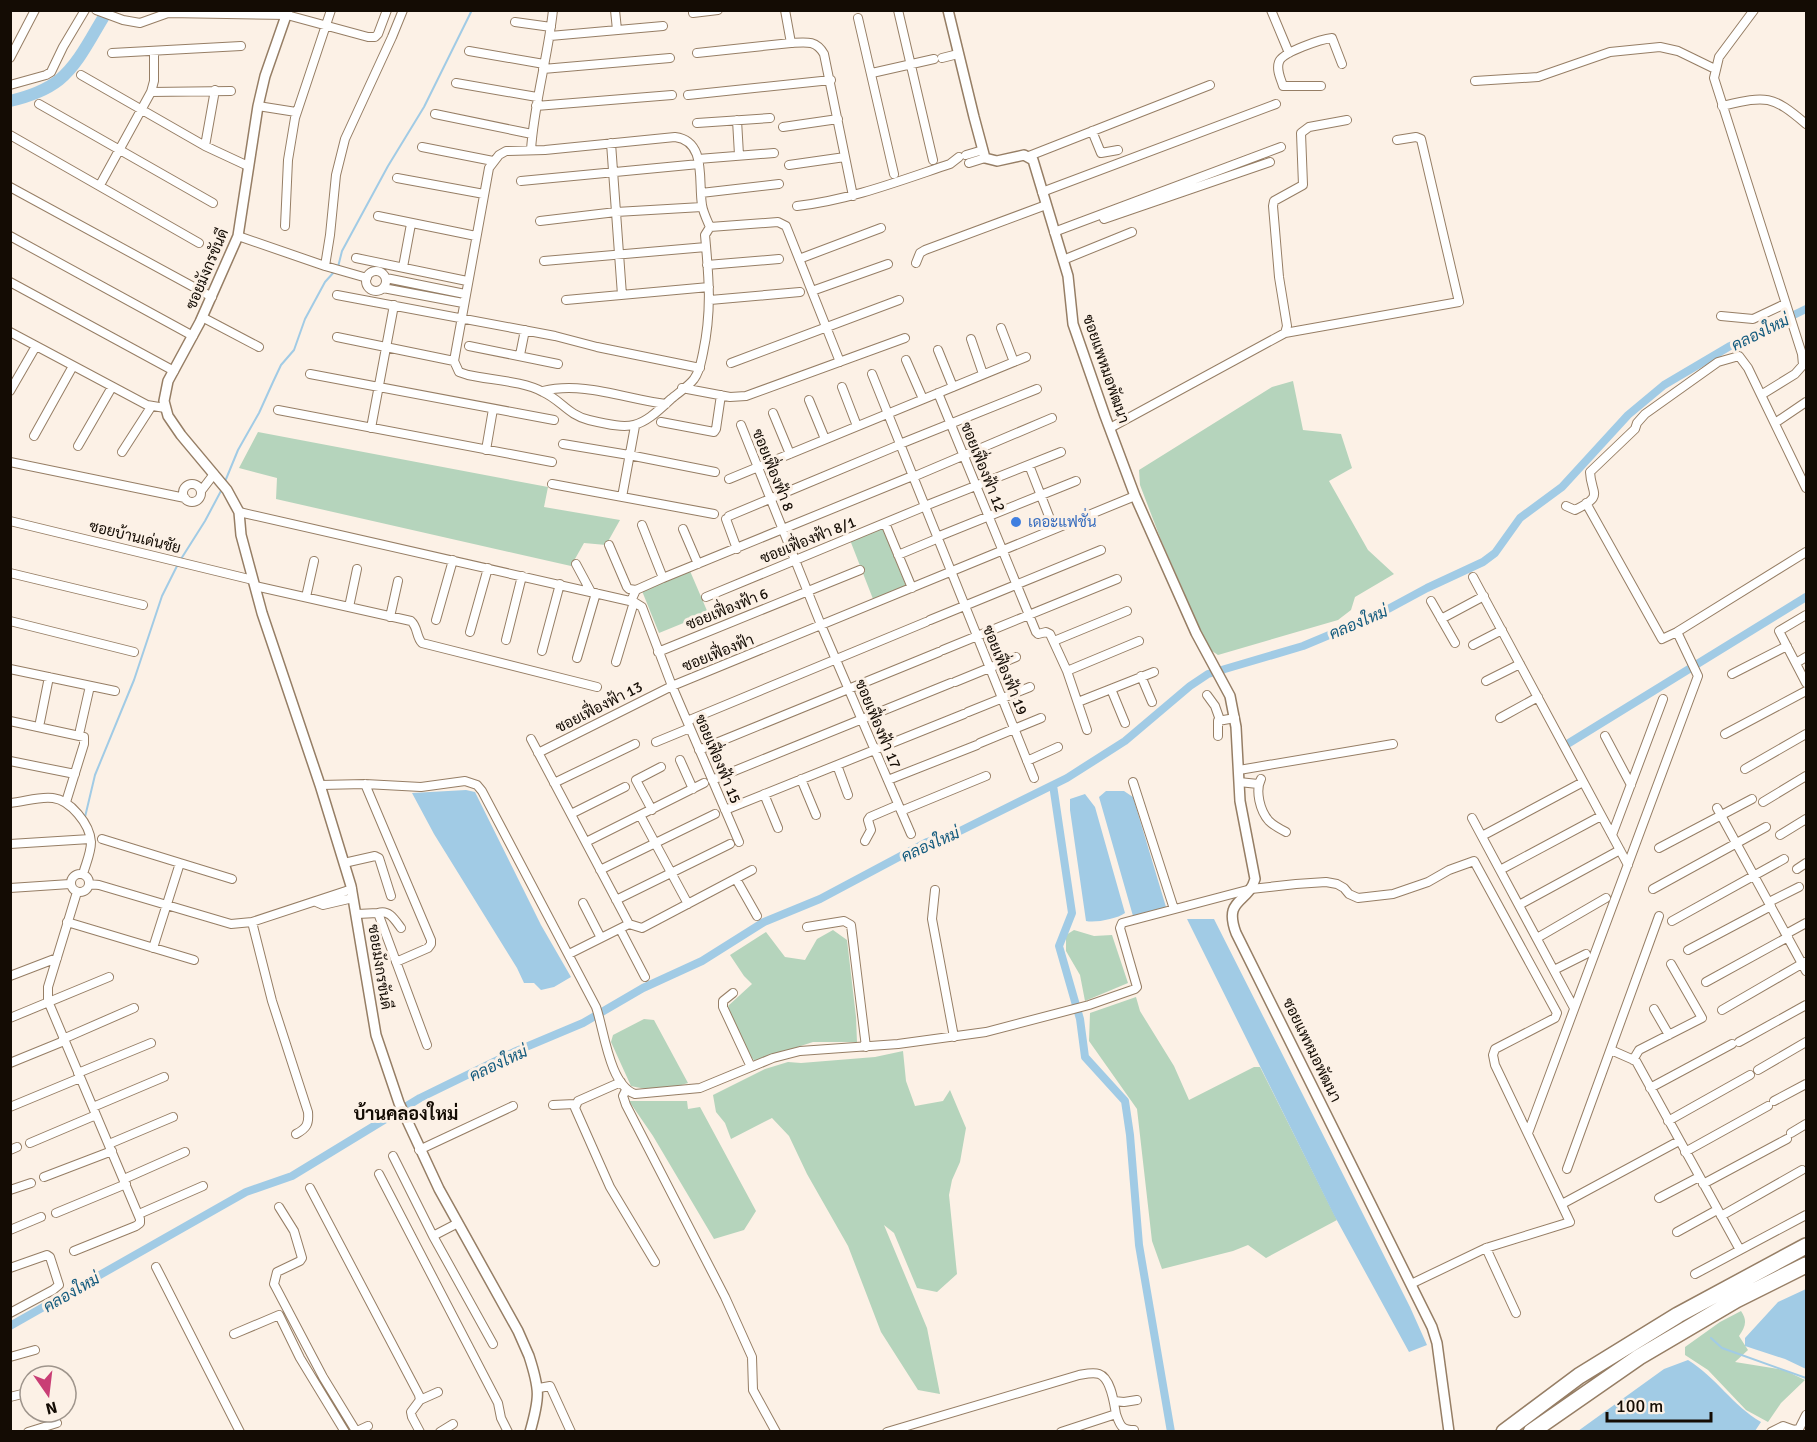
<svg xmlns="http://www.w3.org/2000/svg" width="1817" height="1442" font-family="Signika,Sarabun,sans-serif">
  <rect width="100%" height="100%" fill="#fcf1e6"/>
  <path fill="#b5d4bc" d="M 1293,381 L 1303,430 L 1341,434 L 1352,468 L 1329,481 L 1368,550 L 1394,574 L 1355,597 L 1351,610 L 1338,620 L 1218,655 L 1209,649 L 1161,540 L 1140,485 L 1139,470 L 1272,387 Z
    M 258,432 L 548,487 L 544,507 L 620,520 L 606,545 L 584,543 L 571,566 L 276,499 L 277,478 L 239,468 Z
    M 882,527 L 906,586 L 873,599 L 850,540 Z
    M 690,571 L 708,613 L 659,633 L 642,591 Z
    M 833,930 L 847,940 L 856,1017 L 857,1042 L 813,1042 L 779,1053 L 757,1064 L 739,1042 L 728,1006 L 752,984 L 744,976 L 730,955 L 766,932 L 785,957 L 805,960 L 817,939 Z
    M 1074,930 L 1094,936 L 1112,935 L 1128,983 L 1085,1001 L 1080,975 L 1066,951 L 1066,935 Z
    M 1136,997 L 1140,1011 L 1174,1066 L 1189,1100 L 1254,1067 L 1260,1067 L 1337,1220 L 1266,1258 L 1248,1245 L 1233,1251 L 1162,1269 L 1152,1241 L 1137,1109 L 1089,1041 L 1090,1013 Z
    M 644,1019 L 654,1020 L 688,1083 C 670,1089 650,1091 631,1086 L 611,1042 L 613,1035 Z
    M 903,1051 L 906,1081 L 915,1106 L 943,1101 L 950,1090 L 966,1128 L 960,1162 L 952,1180 L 949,1195 L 957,1274 L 937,1292 L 917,1288 L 894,1233 L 884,1225 L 927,1328 L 940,1394 L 918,1390 L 881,1332 L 848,1246 L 807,1174 L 789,1136 L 772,1118 L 731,1139 L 725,1123 L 716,1112 L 713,1095 L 765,1069 L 788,1062 L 801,1063 L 875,1057 Z
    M 629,1101 L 687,1101 L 688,1109 L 700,1107 L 756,1211 L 744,1230 L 714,1239 L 653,1136 Z
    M 1741,1311 C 1748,1321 1745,1327 1739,1336 L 1748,1350 L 1735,1362 L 1784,1370 L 1805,1380 L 1781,1403 L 1768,1422 L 1746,1410 L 1708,1370 L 1685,1355 L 1685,1347 L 1720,1322 Z"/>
  <path fill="#a1cbe5" d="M 466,790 L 475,792 L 541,925 L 571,977 L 554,987 L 541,990 L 534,983 L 524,983 L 517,968 L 434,834 L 412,793 Z
    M 1106,791 L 1124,791 L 1133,797 L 1166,907 L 1133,916 L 1099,797 Z
    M 1085,794 L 1095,807 L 1125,913 C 1117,919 1095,923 1086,921 L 1070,810 L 1070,799 Z
    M 1187,919 L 1214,919 L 1410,1307 L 1427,1345 L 1409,1352 L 1334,1215 Z
    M 1806,1289 L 1806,1369 L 1785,1359 L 1745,1346 L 1745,1338 L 1778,1302 Z
    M 1688,1360 C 1717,1378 1732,1405 1761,1422 L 1755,1431 L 1578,1431 L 1664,1369 Z"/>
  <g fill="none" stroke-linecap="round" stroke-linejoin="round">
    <path stroke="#a1cbe5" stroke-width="2" d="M 338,267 L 342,251 L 388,166 L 424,107 L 472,10
      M 224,484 L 238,450 L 259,413 L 273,382 L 281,365 L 294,350 L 305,319 L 325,282 L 334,272
      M 181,559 L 205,521 L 222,489
      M 85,817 L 95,775 L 134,680 L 162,596 L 178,564
      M 1711,1338 L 1722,1348 L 1806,1378"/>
    <path stroke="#a1cbe5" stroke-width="8" d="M 1569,743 L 1806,597
      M 1053,785 L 1072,913 L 1059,946 L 1080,1019 L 1085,1057 L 1125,1101 L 1130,1135 L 1139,1245 L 1171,1432
      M 10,1326 L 246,1192 L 292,1176 L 420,1098 L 514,1052 L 583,1023 L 643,988 L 702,961 L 764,922 L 820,899 L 927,842 L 958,832 L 1067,778 L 1125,741 L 1190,686 L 1208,674 L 1303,646 L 1377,615 L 1427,588 L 1483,562 L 1495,553 L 1520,518 L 1562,487 L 1628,415 L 1664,385 L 1730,346 L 1806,309"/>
    <path stroke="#a1cbe5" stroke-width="12" d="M 10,101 C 27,97 45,91 59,80 C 80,63 93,33 108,10"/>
    <defs>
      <path id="minor" d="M 96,10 L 123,20 L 140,23 L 168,13 L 287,15 L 368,37 L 375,37 L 378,34 L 387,10
        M 615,10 L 617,30
        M 785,10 L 791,43 C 806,42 816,40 824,54 L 853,196
        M 898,10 L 933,160
        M 1271,10 L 1289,53
        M 693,13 L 718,10
        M 858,18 L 894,174
        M 515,22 L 551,27
        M 550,36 L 663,26
        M 469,51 L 544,64
        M 112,53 L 241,46
        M 697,53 L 791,43
        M 10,58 L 35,10
        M 942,58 L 958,54
        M 543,69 L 670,58
        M 872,73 L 934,59
        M 81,75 L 205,146 L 248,166
        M 1475,81 L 1538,77 L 1610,52 L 1660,47 L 1678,51 L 1715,69
        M 456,83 L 537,97
        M 10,85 L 46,75 L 51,72 L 63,47 L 85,10
        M 1321,86 L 1283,86 C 1281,79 1276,70 1279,62 C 1282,52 1322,39 1332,38 L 1342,64
        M 151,92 L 231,91
        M 688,95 L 831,80
        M 39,104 L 213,203
        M 258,106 L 296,112
        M 536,106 L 672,95
        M 1722,106 C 1766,96 1771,94 1806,124
        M 435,114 L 532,134
        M 737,120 L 739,155
        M 697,123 L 770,118
        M 783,127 L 838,119
        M 1092,131 L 1101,153 L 1118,150
        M 10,135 L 199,243
        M 675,137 C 707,141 698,181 702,205 C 703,212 707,220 710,227 L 705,235 C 709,278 712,311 703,353 C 701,362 700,371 694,379 C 689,386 678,393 671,399 C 638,430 633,430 589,420 C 568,415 561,400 543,392 C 523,381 490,380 468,375 L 459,372 L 454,361 L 489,168 L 499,155 L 506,151 L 545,150 Z
        M 611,143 L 622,295
        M 205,146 L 215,90
        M 422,147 L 493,161
        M 531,150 C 534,103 548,57 553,10
        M 966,155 L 983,150
        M 1029,156 L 1210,85
        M 698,159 L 774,153
        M 969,163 L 985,158
        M 789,165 L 845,157
        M 397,178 L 484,194
        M 521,181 L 699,164
        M 100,185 L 151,92 L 154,81 L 154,51
        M 10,187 L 212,297
        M 1042,192 L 1276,104
        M 701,193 L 779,184
        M 797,206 C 850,200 899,181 950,164 L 959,157
        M 378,216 L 476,236
        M 1104,219 L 1270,162
        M 540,221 L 616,212 L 702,207
        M 285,226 L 288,160 L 295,118 L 331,10
        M 710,227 L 778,222 L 786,226 L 840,362
        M 1054,232 L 1281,147
        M 10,236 L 193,336
        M 238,236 L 325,266 L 367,278
        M 356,258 L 467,281
        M 799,259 L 881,228
        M 1063,260 L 1132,232
        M 544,261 L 706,247
        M 916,263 L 920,253 L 925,250 L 1046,205
        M 707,265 L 779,259
        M 325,266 L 330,235 L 336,175 L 345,139 L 392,37 L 403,10
        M 403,267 L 411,224
        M366 281a10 10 0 1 1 20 0a10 10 0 1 1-20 0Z
        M 386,278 L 465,294
        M 10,282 L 174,371
        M 383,288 L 463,303
        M 812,291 L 888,264
        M 337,295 L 555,336 L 597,347 L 700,368
        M 566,300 L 709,287
        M 710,300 L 800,292
        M 1721,316 L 1753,319 L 1785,304
        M 202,317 L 259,347
        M 1001,328 L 1014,362
        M 10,332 L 147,405 L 165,408
        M 1285,333 L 1459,302 L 1421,139 L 1416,137 L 1397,140
        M 337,337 L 454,361
        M 971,339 L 983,374
        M 469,346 L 558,364
        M 938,350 L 953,387
        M 520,355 L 525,330
        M 906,360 L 923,399
        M 731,363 L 899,300
        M 310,374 L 554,420
        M 872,374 L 1034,778
        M 842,387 L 857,426
        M 682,388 L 730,397 L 746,396 L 905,338
        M 10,391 L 36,346
        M 543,391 C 583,381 626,399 666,404
        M 938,393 L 1036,632 L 1038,634 L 1046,632 L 1050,634 L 1067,671 L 1087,730
        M 1761,395 L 1806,488
        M 809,400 L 825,439
        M 278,410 L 552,462
        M 773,413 L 790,454
        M 661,422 L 714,432 L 716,429 L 721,395
        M 1775,423 L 1806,402
        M 741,425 L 821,625 L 911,834
        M 371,428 L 394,305
        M 1110,428 L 1285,333 L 1287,326 L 1279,277 L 1273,206 L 1274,201 L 1303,185 L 1301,133 L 1309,127 L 1347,120
        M 34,436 L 73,366
        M 563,444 L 629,455 L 715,472
        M 900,444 L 1037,389
        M 78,446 L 112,387
        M 486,450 L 493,409
        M 122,452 L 151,407
        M 10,462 L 185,498
        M 1029,465 L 1054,529
        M 913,477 L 1052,418
        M 729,479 L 1026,357
        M 552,484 L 714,514
        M183 493a9 9 0 1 1 18 0a9 9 0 1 1-18 0Z
        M 201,491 L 214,474
        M 622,497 L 635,426
        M 1586,503 L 1662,639 L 1677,632 L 1806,552
        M 925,506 L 1061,452
        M 1566,506 L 1575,510 C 1605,495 1591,495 1590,472 L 1635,429 L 1637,423 L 1645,414 L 1718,362 L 1739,356 L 1748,368 L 1761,395 L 1795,374 L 1803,365 L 1802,354 L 1714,78 L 1719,57 L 1754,10
        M 239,512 L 634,602 L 642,607 L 672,686 L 1135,496
        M 729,516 L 899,445
        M 726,519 L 737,549
        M 10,521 L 253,580
        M 885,523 L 912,588
        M 642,525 L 663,578
        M 683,529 L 698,564
        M 937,537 L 1076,481
        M 609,545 L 627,587 L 629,589 L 636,590
        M 898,555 L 934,540
        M 576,564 L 591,592
        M 10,573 L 143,605
        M 1473,577 L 1628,865
        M 255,586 L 411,621 C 418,627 416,637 422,643 L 597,687
        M 306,597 L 314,561
        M 706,597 L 921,508
        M 631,601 L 636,590 L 663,578 L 910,477
        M 1431,601 L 1455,643
        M 349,607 L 357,569
        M 1806,615 L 1779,631 L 1806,683
        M 390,617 L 398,581
        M 1441,619 L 1484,596
        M 436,620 L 453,560
        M 930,620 L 1101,550
        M 10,621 L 134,652
        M 470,632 L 488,568
        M 506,640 L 522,576
        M 1054,641 L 1127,611
        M 1473,645 L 1502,630
        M 943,650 L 1117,579
        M 542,651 L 560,584
        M 658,652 L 860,570
        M 577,658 L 596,593
        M 616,662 L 634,602
        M 1796,663 L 1806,657
        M 10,669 L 115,691
        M 1067,671 L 1139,641
        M 1732,674 L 1787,646
        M 1141,676 L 1152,702
        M 1486,681 L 1520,664
        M 955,682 L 1016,657
        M 1111,689 L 1125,723
        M 1207,695 L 1215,706 L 1220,720
        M 1078,702 L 1154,672
        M 968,712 L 1030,687
        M 1500,718 L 1538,697
        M 10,721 L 84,737 L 84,744 L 66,802
        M 687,721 L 926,622
        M 40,722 L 49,677
        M 80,730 L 90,686
        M 1725,734 L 1806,691
        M 1218,736 L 1218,721 L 1235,718
        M 1605,736 L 1631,785
        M 531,739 L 629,924 L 642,928 L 752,870
        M 656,742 L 690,728
        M 980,743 L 1041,718
        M 699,750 L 939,652
        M 538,753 L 672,686 L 739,842
        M 680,760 L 693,789
        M 10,761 L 75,774
        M 1027,761 L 1058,747
        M 837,765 L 848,795
        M 1745,769 L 1806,734
        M 1239,770 L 1393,744
        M 801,779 L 816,815
        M 1261,779 C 1255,791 1260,811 1269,821 C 1274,826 1280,829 1286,832
        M 712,780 L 951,683
        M 888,780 L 977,745
        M 1133,782 L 1174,909
        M 1239,782 L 1258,784
        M 554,783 L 635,744
        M 365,784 L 431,940 L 431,944 L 428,948 L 396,962
        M 320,785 L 365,784 L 421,787 L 465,781 L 477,785 L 482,791 L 596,1007 C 604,1029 609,1085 635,1094 L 700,1088 L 773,1058 L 800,1051 L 898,1044 L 986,1032 L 1089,1005 L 1135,989 L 1137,987 L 1120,928 L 1122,923 L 1251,889 L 1296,884 L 1326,882 L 1337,884 L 1344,888 L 1349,894 L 1358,898 L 1393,894 L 1428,882 L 1449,870 L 1474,861 L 1557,1013 L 1555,1018 L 1495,1049 L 1493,1055 L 1495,1065 L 1570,1222 L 1486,1248 L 1411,1284
        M 764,794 L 778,828
        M 1763,802 L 1806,776
        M 10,803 C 24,802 39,796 53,798 C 70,800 90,824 91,842 C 91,853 86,863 83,874
        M 1717,808 L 1806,971
        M 652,810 L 636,780 L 661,767
        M 725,810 L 964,714
        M 901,811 L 986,776
        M 571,814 L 625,787
        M 640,815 L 688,904
        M 1472,818 L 1574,1008
        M 1612,835 L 1663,699
        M 1780,835 L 1806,819
        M 1482,836 L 1583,782
        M 102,839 L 232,879
        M 865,841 L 871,830 L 868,820 L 870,817 L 898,805
        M 586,842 L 704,783
        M 10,844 L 90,839
        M 1659,848 L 1752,799
        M 344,863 L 375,856 L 379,858 L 391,896
        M 1797,869 L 1806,863
        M 600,870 L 715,814
        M 1500,870 L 1601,816
        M71 883a9 9 0 1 1 18 0a9 9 0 1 1-18 0Z
        M 736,879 L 757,916
        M 89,884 L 99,885 L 231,924 L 252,922 L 352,889
        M 10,888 L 70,884
        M 1653,889 L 1766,827
        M 935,890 L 932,919 L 954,1037
        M 616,900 L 730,844
        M 316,902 L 323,905 L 353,898
        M 1769,902 L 1799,887
        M 583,903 L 601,938
        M 1519,905 L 1620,850
        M 378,913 C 389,909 395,920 401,928
        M 357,914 L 378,913 L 427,1045
        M 1672,921 L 1784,859
        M 67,922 L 194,960
        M 252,922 L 272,1001 L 308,1112 C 309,1124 307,1128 296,1134
        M 807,927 L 844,921 L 851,925 L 866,1047
        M 620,929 L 645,977
        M 1786,934 L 1806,923
        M 1537,938 L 1606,898
        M 153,948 L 180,863
        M 1688,950 L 1771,906
        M 569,954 L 629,924
        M 1554,970 L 1586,954
        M 10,976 L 57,958
        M 1706,982 L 1788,937
        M 733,993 L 723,1001 L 723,1007 L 751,1067
        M 1654,1009 L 1669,1035
        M 1722,1010 L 1805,962
        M 10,1018 L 109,977
        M 63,1039 L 134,1008
        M 1739,1042 L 1806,1005
        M 1611,1050 L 1636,1061 L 1740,1250
        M 1633,1060 L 1639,1050 L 1702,1018 L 1671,964
        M 10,1063 L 64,1041
        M 1758,1070 L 1806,1042
        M 78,1073 L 151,1043
        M 621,1082 L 578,1101 L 575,1108 L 610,1187 L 655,1262
        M 1650,1088 L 1732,1044
        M 626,1090 L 623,1096 L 626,1105 L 725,1297 L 752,1357 L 753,1390 L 776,1432
        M 1774,1101 L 1806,1084
        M 553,1105 L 575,1104
        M 10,1107 L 80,1078
        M 93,1107 L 164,1077
        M 1668,1121 L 1750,1075
        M 1528,1133 L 1698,676 L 1677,632
        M 1791,1133 L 1806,1124
        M 30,1143 L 96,1115
        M 109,1144 L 173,1117
        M 10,1150 L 17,1147
        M 419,1150 L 513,1106
        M 1685,1152 L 1768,1106
        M 393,1156 L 433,1236 L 493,1344
        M 1567,1169 L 1659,916
        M 379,1174 L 498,1403 L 501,1418 L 508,1432
        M 44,1177 L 112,1151
        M 124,1179 L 185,1152
        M 1703,1184 L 1787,1139
        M 310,1188 L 419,1395 L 420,1400 L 411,1412 L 412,1417 L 420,1432
        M 10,1190 L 31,1183
        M 1659,1198 L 1699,1177
        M 1562,1204 L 1679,1141
        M 279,1207 L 294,1231 L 302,1258 L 300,1261 L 277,1272 L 274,1284 L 323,1377 L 356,1431
        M 56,1213 L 126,1184
        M 139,1214 L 203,1186
        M 1721,1216 L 1802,1170
        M 10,1230 L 41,1217
        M 1677,1232 L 1717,1210
        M 433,1236 L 458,1223
        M 1486,1248 L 1516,1313
        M 74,1251 L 136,1226 L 140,1223 L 140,1219 L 48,1001 L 48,987 L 77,892
        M 156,1267 L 240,1432
        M 10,1268 L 47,1255 L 50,1257 L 59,1285 L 53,1290 L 10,1313
        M 1695,1274 L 1806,1215
        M 234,1334 L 279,1315 L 300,1358 L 345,1432
        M 10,1357 L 35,1350
        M 539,1388 L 550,1386 L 571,1432
        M 10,1397 L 30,1392
        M 420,1400 L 438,1392
        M 1114,1401 L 1124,1402 L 1137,1400
        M 28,1432 L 57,1423
        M 355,1432 L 368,1426
        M 440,1432 L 453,1424
        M 887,1432 L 1079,1375 C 1085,1374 1093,1372 1099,1374 C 1111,1378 1114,1403 1116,1414
        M 1061,1432 L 1116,1414 C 1120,1425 1121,1430 1134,1430
        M 1771,1432 L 1783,1426 L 1794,1430 L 1799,1429 L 1806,1415"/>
      <path id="tertiary" d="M 288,10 L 265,76 L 258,106 L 238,236 L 200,322 L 168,381 L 164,401 L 168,416 L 181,435 L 227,490 L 239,512 L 241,535 L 262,613 L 320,785 L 351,886 L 376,1035 L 399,1103 L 439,1189 L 518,1331 L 529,1356 C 540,1390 540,1397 530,1432
        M 948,10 L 974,117 L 985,158 L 997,161 L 1024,155 L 1033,160 L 1068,276 L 1073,324 L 1105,416 L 1135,496 L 1196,633 L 1230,696 L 1236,727 L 1240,801 L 1255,879 C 1248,904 1223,898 1236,933 L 1432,1327 L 1437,1343 L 1449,1432"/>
      <path id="motorway" d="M 1504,1432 L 1579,1376 L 1678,1315 L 1806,1246
        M 1531,1432 L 1639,1357 L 1736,1300 L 1806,1265"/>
    </defs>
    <use href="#minor" stroke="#967e65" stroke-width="10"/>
    <use href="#tertiary" stroke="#967e65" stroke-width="12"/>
    <use href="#motorway" stroke="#967e65" stroke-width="18"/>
    <use href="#minor" stroke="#fff" stroke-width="8"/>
    <use href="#tertiary" stroke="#fff" stroke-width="9"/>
    <use href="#motorway" stroke="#fff" stroke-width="15"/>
  </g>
  <circle fill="#3f7fe0" stroke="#fcf1e6" stroke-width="2" cx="1016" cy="522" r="6"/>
  <g text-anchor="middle" stroke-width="6" stroke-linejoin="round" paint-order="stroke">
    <g font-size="15" fill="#140c04" stroke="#fcf1e6">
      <text transform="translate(207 269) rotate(-67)" y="5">ซอยมังกรขันดี</text>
      <text transform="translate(1106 369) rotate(71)" y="5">ซอยแพหมอพัฒนา</text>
      <text transform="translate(983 467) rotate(68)" y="5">ซอยเฟื่องฟ้า 12</text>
      <text transform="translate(773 470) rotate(68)" y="5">ซอยเฟื่องฟ้า 8</text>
      <text transform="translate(135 537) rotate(14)" y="5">ซอยบ้านเด่นชัย</text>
      <text transform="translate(808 540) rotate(-22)" y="5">ซอยเฟื่องฟ้า 8/1</text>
      <text transform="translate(727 609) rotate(-22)" y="5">ซอยเฟื่องฟ้า 6</text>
      <text transform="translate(718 653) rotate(-22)" y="5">ซอยเฟื่องฟ้า</text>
      <text transform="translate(1005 670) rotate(68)" y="5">ซอยเฟื่องฟ้า 19</text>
      <text transform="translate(599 707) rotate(-27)" y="5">ซอยเฟื่องฟ้า 13</text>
      <text transform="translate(878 724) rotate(67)" y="5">ซอยเฟื่องฟ้า 17</text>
      <text transform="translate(718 759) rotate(67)" y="5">ซอยเฟื่องฟ้า 15</text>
      <text transform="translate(380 967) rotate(81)" y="5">ซอยมังกรขันดี</text>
      <text transform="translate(1312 1050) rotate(64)" y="5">ซอยแพหมอพัฒนา</text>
    </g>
    <g font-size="15" fill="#366cbe" stroke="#fcf1e6" text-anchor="start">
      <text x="1028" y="527">เดอะแฟชั่น</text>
    </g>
    <g font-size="16" font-style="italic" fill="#145b7e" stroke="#fcf1e6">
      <text transform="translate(1760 332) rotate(-26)" y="6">คลองใหม่</text>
      <text transform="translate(1358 622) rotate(-23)" y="6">คลองใหม่</text>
      <text transform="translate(930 844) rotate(-24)" y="6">คลองใหม่</text>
      <text transform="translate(498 1063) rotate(-25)" y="6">คลองใหม่</text>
      <text transform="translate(71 1292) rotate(-30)" y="6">คลองใหม่</text>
    </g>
    <g font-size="18" font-weight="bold" fill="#140c04" stroke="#fcf1e6">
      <text x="406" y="1120">บ้านคลองใหม่</text>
    </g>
  </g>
  <rect width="1817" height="1442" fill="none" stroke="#140c04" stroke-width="24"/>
  <g transform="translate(48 1394) rotate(166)"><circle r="28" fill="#fcf1e6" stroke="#9f958c" stroke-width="1.5"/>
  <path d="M0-4.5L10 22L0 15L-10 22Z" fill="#c93e75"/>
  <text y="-9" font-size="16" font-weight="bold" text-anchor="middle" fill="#140c04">N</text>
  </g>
  <path d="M1607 1412v9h104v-9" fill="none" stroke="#140c04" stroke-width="3"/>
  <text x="1616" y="1412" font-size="18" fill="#140c04" stroke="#fcf1e6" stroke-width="4.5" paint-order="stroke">100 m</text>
</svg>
